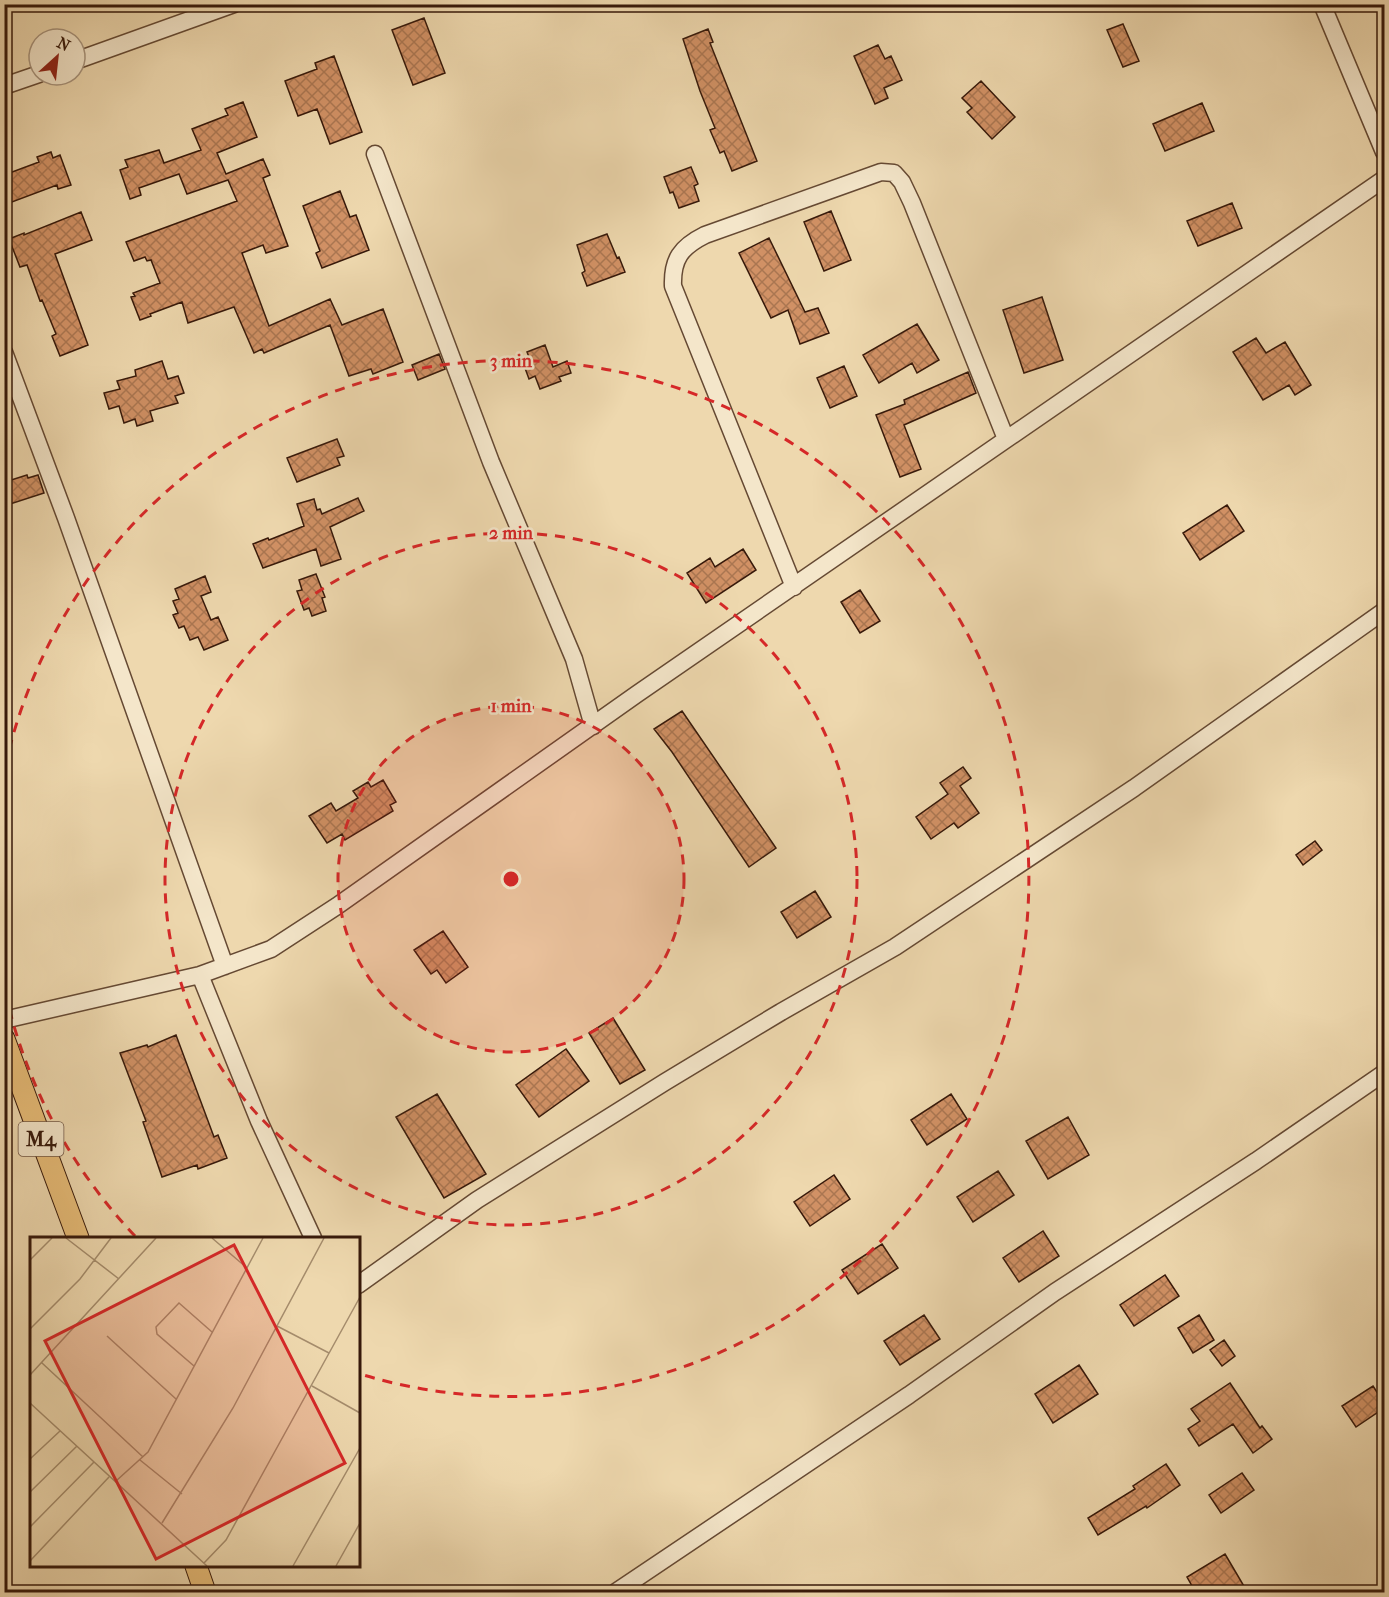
<svg xmlns="http://www.w3.org/2000/svg" width="1389" height="1597" font-family="'IM FELL French Canon',serif">
  <defs>
    <pattern id="building-cross-hatch" width="8" height="8" patternUnits="userSpaceOnUse" patternTransform="scale(1.5)"><rect width="8" height="8" fill="#d19165"/><path d="M0 0l8 8M0 8l8-8" fill="none" stroke="#aa7651"/></pattern>
  </defs>
  <rect width="100%" height="100%" fill="#eed8ae"/>
  <filter id="stains"><feTurbulence type="fractalNoise" baseFrequency=".00333" numOctaves="4"/><feColorMatrix values="0 0 0 0 .2 0 0 0 0 .09 0 0 0 0 .02 0 0 0 .5 -.17"/></filter>
  <radialGradient id="worn" r=".72"><stop offset=".6" stop-color="#630" stop-opacity="0"/><stop offset="1" stop-color="#630" stop-opacity=".3"/></radialGradient>
  <path fill="url(#building-cross-hatch)" stroke="#37190a" stroke-width="1.5" d="M 424,18 L 445,73 L 413,85 L 392,30 Z
    M 1123,24 L 1139,61 L 1123,67 L 1107,30 Z
    M 708,29 L 713,42 L 710,43 L 757,161 L 732,171 L 724,151 L 720,153 L 710,130 L 715,128 L 700,91 L 683,39 Z
    M 878,45 L 885,59 L 891,56 L 902,80 L 884,88 L 888,98 L 875,104 L 854,56 Z
    M 334,56 L 362,132 L 330,144 L 317,109 L 298,116 L 285,81 L 317,69 L 315,63 Z
    M 981,81 L 1015,117 L 992,139 L 967,112 L 972,108 L 962,98 Z
    M 243,102 L 257,137 L 217,153 L 226,174 L 263,159 L 270,175 L 263,178 L 288,246 L 266,253 L 263,245 L 242,253 L 269,326 L 330,299 L 342,325 L 383,309 L 403,362 L 373,374 L 371,369 L 349,376 L 330,325 L 264,353 L 262,349 L 254,353 L 234,307 L 188,323 L 182,302 L 150,314 L 151,316 L 140,320 L 131,297 L 135,296 L 133,293 L 160,283 L 151,260 L 147,261 L 145,257 L 134,261 L 126,242 L 237,201 L 228,180 L 187,194 L 179,174 L 139,188 L 141,195 L 130,199 L 120,170 L 128,167 L 125,160 L 159,150 L 164,163 L 201,150 L 192,129 L 228,115 L 225,109 Z
    M 1202,103 L 1214,131 L 1165,151 L 1153,124 Z
    M 51,152 L 53,158 L 60,155 L 71,185 L 58,189 L 57,185 L 4,205 L 4,175 L 39,162 L 37,157 Z
    M 691,167 L 698,184 L 694,186 L 699,201 L 679,208 L 673,192 L 670,193 L 664,177 Z
    M 340,191 L 350,217 L 356,215 L 369,250 L 322,268 L 316,253 L 320,251 L 303,206 Z
    M 1232,203 L 1242,228 L 1198,246 L 1187,221 Z
    M 831,211 L 851,260 L 824,271 L 804,222 Z
    M 81,212 L 92,240 L 55,254 L 88,345 L 60,356 L 52,336 L 56,334 L 42,300 L 40,301 L 27,265 L 20,267 L 9,239 L 24,233 L 24,235 Z
    M 607,234 L 617,258 L 619,257 L 625,272 L 587,286 L 582,273 L 585,271 L 577,245 Z
    M 769,238 L 805,312 L 818,308 L 829,333 L 800,344 L 788,310 L 771,318 L 739,253 Z
    M 1042,297 L 1063,360 L 1024,373 L 1003,310 Z
    M 917,324 L 939,360 L 917,373 L 912,363 L 879,383 L 863,355 Z
    M 1256,338 L 1266,353 L 1285,342 L 1311,385 L 1295,395 L 1289,385 L 1263,400 L 1233,352 Z
    M 545,345 L 553,367 L 567,361 L 571,373 L 559,377 L 561,381 L 540,389 L 535,376 L 529,379 L 522,360 L 529,357 L 527,352 Z
    M 439,354 L 445,369 L 418,380 L 412,365 Z
    M 162,361 L 168,379 L 178,376 L 184,393 L 175,396 L 178,403 L 150,411 L 153,421 L 137,426 L 135,419 L 124,423 L 119,406 L 109,409 L 104,393 L 120,389 L 117,381 L 136,376 L 135,370 Z
    M 844,366 L 857,396 L 830,408 L 817,378 Z
    M 968,372 L 976,393 L 904,425 L 921,469 L 900,477 L 876,415 L 905,404 L 904,400 Z
    M 337,439 L 344,456 L 337,458 L 340,465 L 297,482 L 287,458 Z
    M 27,475 L 28,478 L 38,475 L 44,493 L 4,506 L 4,488 L 9,486 L 8,481 Z
    M 358,498 L 364,511 L 330,527 L 341,559 L 321,566 L 316,549 L 263,568 L 253,544 L 268,538 L 269,540 L 304,526 L 297,504 L 314,499 L 317,510 L 320,509 L 322,514 Z
    M 1227,505 L 1244,531 L 1200,560 L 1183,533 Z
    M 743,549 L 756,570 L 706,603 L 687,573 L 710,558 L 715,567 Z
    M 316,574 L 325,597 L 322,598 L 326,611 L 312,616 L 309,608 L 304,610 L 297,591 L 302,590 L 299,580 Z
    M 205,576 L 211,592 L 201,596 L 211,620 L 218,617 L 228,640 L 204,650 L 198,637 L 190,640 L 184,626 L 179,628 L 173,615 L 178,613 L 173,601 L 179,599 L 175,589 Z
    M 860,590 L 880,621 L 860,633 L 841,602 Z
    M 682,711 L 776,848 L 749,867 L 672,752 L 654,729 Z
    M 963,767 L 971,778 L 960,786 L 979,813 L 958,828 L 954,823 L 931,839 L 916,817 L 948,794 L 940,783 Z
    M 383,780 L 396,802 L 390,805 L 393,811 L 345,840 L 342,834 L 327,843 L 309,816 L 331,803 L 336,811 L 358,798 L 353,791 L 368,782 L 371,787 Z
    M 1315,841 L 1322,850 L 1303,865 L 1296,855 Z
    M 815,891 L 831,917 L 797,938 L 781,912 Z
    M 443,931 L 468,967 L 446,983 L 437,970 L 431,974 L 414,950 Z
    M 613,1018 L 645,1070 L 620,1084 L 589,1033 Z
    M 176,1035 L 214,1137 L 218,1135 L 227,1158 L 198,1169 L 197,1165 L 162,1177 L 143,1122 L 146,1121 L 120,1053 L 147,1045 L 148,1047 Z
    M 566,1049 L 589,1081 L 539,1117 L 516,1085 Z
    M 437,1094 L 486,1174 L 444,1198 L 396,1117 Z
    M 951,1094 L 967,1119 L 927,1145 L 911,1120 Z
    M 1068,1117 L 1089,1155 L 1048,1179 L 1026,1141 Z
    M 998,1171 L 1014,1195 L 973,1222 L 957,1197 Z
    M 834,1175 L 850,1199 L 810,1226 L 794,1202 Z
    M 1043,1231 L 1059,1256 L 1019,1282 L 1003,1258 Z
    M 882,1244 L 898,1268 L 858,1294 L 842,1270 Z
    M 1165,1275 L 1179,1296 L 1134,1326 L 1120,1305 Z
    M 924,1315 L 940,1339 L 900,1365 L 884,1341 Z
    M 1199,1315 L 1214,1340 L 1193,1353 L 1178,1328 Z
    M 1224,1340 L 1235,1356 L 1222,1366 L 1210,1350 Z
    M 1079,1365 L 1098,1394 L 1053,1423 L 1035,1394 Z
    M 1230,1383 L 1260,1428 L 1262,1426 L 1272,1439 L 1253,1453 L 1233,1424 L 1199,1446 L 1188,1429 L 1200,1421 L 1191,1409 Z
    M 1373,1386 L 1384,1403 L 1384,1408 L 1356,1427 L 1342,1406 Z
    M 1166,1464 L 1180,1485 L 1147,1508 L 1146,1506 L 1098,1535 L 1088,1518 L 1135,1489 L 1133,1486 Z
    M 1242,1473 L 1254,1490 L 1221,1513 L 1209,1495 Z
    M 1225,1554 L 1248,1593 L 1196,1593 L 1187,1577 Z"/>
  <g fill="none" stroke-linecap="round" stroke-linejoin="round">
    <defs>
      <path id="minor" d="M 1322,4 L 1384,152
        M 75,61 L 234,4
        M 4,86 L 39,74
        M 375,154 L 491,462 L 574,659 L 593,726
        M 4,352 L 66,518 L 225,966
        M 794,587 L 673,286 C 672,259 681,247 705,235 L 881,172 L 894,173 L 902,182 L 912,203 L 1006,439
        M 200,975 L 259,1121 L 313,1238
        M 4,1020 L 200,975 L 271,949 L 337,906 L 637,694 L 1384,179
        M 358,1285 L 477,1200 L 665,1082 L 781,1012 L 895,947 L 1134,788 L 1384,611
        M 616,1592 L 909,1395 L 1055,1292 L 1256,1161 L 1384,1073"/>
      <path id="major" d="M 4,1039 L 78,1238
        M 196,1566 L 205,1592"/>
    </defs>
    <use href="#minor" stroke="#654933" stroke-width="19"/>
    <use href="#major" stroke="#37190a" stroke-width="23"/>
    <use href="#minor" stroke="#f4e6ca" stroke-width="16"/>
    <use href="#major" stroke="#e7bc77" stroke-width="21"/>
  </g>
  <circle cx="511" cy="879" r="173" fill="#d62828" fill-opacity=".12"/>
  <g fill="none" stroke="#d62828" stroke-width="3" stroke-dasharray="10 8">
    <circle cx="511" cy="879" r="173"/>
    <circle cx="511" cy="879" r="346"/>
    <path d="M135 1236A518 518 0 0 1 5 991M5 767A518 518 0 1 1 360 1374"/>
  </g>
  <g text-anchor="middle" stroke-width="5" stroke-linejoin="round" paint-order="stroke">
    <rect fill="#f4e6ca" stroke="#705644" stroke-width="1.5" x="18.5" y="1122" width="45" height="34" rx="4.5"/>
    <g font-size="20" font-weight="bold" fill="#37190a">
      <text x="41" y="1146">M4</text>
    </g>
  </g>
  <g transform="translate(30 1237)">
    <rect width="330" height="330" fill="#eed8ae"/>
    <path fill="none" stroke="#a58c6c" stroke-width="1.5" d="M 36,1 L 89,42M 182,1 L 217,31M 0,23 L 22,1M 247,89 L 299,116M 0,92 L 50,42 L 81,1M 77,99 L 146,162M 12,126 L 113,220M 164,129 L 127,97 L 126,90 L 149,66 L 182,95M 0,138 L 126,1M 282,149 L 330,176M 0,166 L 177,329M 0,222 L 30,194M 110,223 L 152,257M 86,244 L 118,215 L 233,1M 0,255 L 47,209M 132,286 L 203,171 L 294,1M 0,290 L 64,225M 0,324 L 79,240M 174,326 L 196,303 L 330,60M 263,329 L 330,211M 306,329 L 330,286"/>
    <path fill="#d62828" fill-opacity="0.15" stroke="#d62828" stroke-width="3" d="M 204,8 L 315,226 L 126,322 L 15,104 Z"/>
    <rect width="330" height="330" fill="none" stroke="#37190a" stroke-width="3"/>
  </g>
  <circle cx="511" cy="879" r="9" fill="#d62828" stroke="#f4e6ca" stroke-width="3"/>
  <g font-size="18" text-anchor="middle" font-weight="bold" fill="#d62828" stroke="#f4e6ca" stroke-width="5" stroke-linejoin="round" paint-order="stroke">
    <text x="511" y="367">3 min</text>
    <text x="511" y="539">2 min</text>
    <text x="511" y="712">1 min</text>
  </g>
  <rect width="1389" height="1597" fill="none" stroke="#eed8ae" stroke-width="24"/>
  <rect x="6" y="6" width="1377" height="1585" fill="none" stroke="#37190a" stroke-width="3"/>
  <rect x="12" y="12" width="1365" height="1573" fill="none" stroke="#37190a" stroke-width="1.5"/>
  <g transform="translate(57 57) rotate(27)"><circle r="28" fill="#f4e6ca" stroke="#a8947d" stroke-width="1.5"/>
  <path d="M0-4.5L10 22L0 15L-10 22Z" fill="#8f2418"/>
  <text y="-9" font-size="16" font-weight="bold" text-anchor="middle" fill="#37190a">N</text>
  </g>
  <rect width="100%" height="100%" filter="url(#stains)"/>
  <rect width="100%" height="100%" fill="url(#worn)"/>
</svg>
